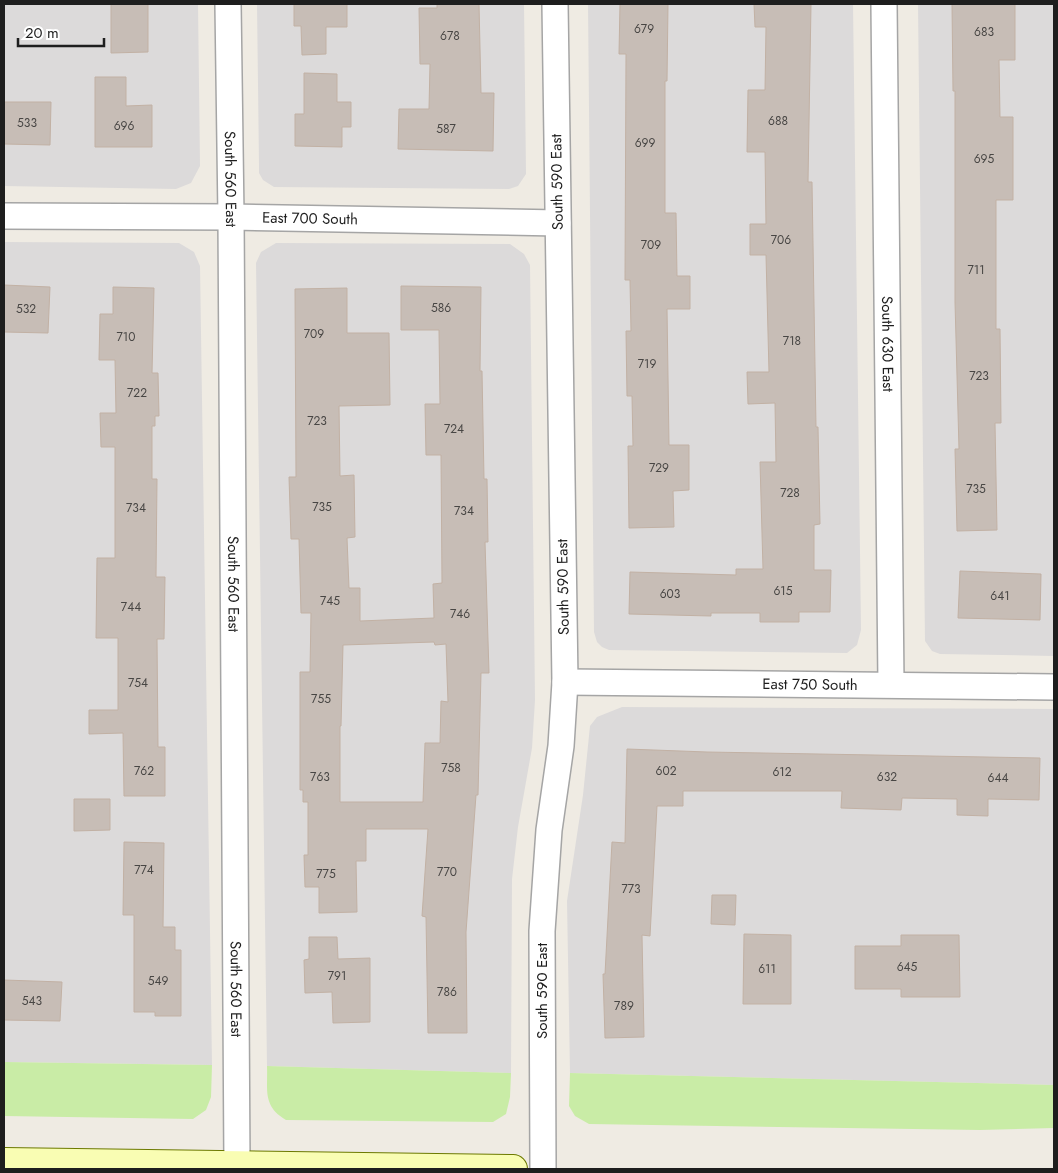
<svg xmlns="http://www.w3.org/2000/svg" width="1058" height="1173" font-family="Jost,sans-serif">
  <rect width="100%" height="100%" fill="#efebe3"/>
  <path fill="#dcdada" d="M 4,4 L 198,4 L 200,166 L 191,183 L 176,189 L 4,186 Z
    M 257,4 L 524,4 L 526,174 L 518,186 L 509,189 L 274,187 L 263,180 L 259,173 L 259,165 Z
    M 588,4 L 853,4 L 861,630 L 857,645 L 847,653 L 609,650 L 602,647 L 597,642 L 594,632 Z
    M 918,4 L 1054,4 L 1054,656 L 940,654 L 932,651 L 925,641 Z
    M 4,242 L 179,243 L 194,252 L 200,266 L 212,1065 L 4,1062 Z
    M 276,243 L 510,244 L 524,254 L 530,265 L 535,700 L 532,748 L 518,827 L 512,879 L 511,1073 L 267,1066 L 256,263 L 261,252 Z
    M 622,707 L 1054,709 L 1054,1085 L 570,1073 L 567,901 L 583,795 L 590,726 L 597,717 Z"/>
  <path fill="#c9eca6" d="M 4,1062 L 212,1065 L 211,1097 L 206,1110 L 193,1119 L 4,1116 Z
    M 267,1066 L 511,1073 L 510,1097 L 506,1114 L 493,1122 L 286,1120 C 262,1106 268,1090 267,1066 Z
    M 570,1073 L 1054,1085 L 1054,1128 L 980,1130 L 589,1124 L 575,1116 L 569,1106 Z"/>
  <path fill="#c7bdb6" stroke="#c2b1a4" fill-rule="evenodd" d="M 111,4 L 148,4 L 148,52 L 111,53 Z
    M 294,4 L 347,4 L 347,27 L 326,27 L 326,54 L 302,55 L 301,26 L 294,26 Z
    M 437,4 L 479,4 L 481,93 L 494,93 L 493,151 L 398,149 L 399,109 L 429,109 L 430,64 L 420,64 L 419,8 L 437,8 Z
    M 620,4 L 668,4 L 667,81 L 665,81 L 665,213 L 676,213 L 677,276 L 690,276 L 690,309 L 667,309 L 669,445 L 689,445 L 689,490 L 673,491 L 674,527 L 629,528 L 628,446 L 633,446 L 632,396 L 627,396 L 626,331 L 631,331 L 630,280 L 625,280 L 626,54 L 619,54 Z
    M 754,4 L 811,4 L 808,182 L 812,182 L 816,427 L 818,427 L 820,524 L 814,525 L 814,570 L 831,570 L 830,612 L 799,612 L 799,622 L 760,622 L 760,613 L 711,613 L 711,616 L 629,614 L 630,572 L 736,575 L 736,569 L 763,569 L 760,462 L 776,462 L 775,403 L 748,404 L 747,372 L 769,372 L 766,255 L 750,255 L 750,224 L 766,224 L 765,152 L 747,152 L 748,90 L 765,90 L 766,27 L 755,27 Z
    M 952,4 L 1015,4 L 1015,60 L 999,60 L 1000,117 L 1013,117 L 1013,200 L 996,200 L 996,329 L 1000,329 L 1001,423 L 995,423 L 997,530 L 957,531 L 955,449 L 959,449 L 955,302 L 955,91 L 953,91 Z
    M 304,73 L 337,74 L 337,102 L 351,102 L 351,127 L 342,127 L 342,147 L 295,146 L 295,114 L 304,114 Z
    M 95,77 L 126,77 L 126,106 L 152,105 L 152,147 L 95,147 Z
    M 4,102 L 51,102 L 50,145 L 4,144 Z
    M 4,285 L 50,287 L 48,333 L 4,332 Z
    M 401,286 L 481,287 L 480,371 L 482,371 L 484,479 L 487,479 L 488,542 L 485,542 L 489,673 L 481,673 L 478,795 L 476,795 L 466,932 L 467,1033 L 428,1033 L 426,917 L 422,916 L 428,829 L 366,829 L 366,861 L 356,861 L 357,912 L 319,913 L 319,887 L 305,887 L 304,855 L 308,855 L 308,802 L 303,802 L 303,790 L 300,790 L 300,672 L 310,672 L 311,613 L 301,613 L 299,539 L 291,539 L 289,477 L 296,477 L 295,289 L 347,288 L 347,333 L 389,333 L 390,405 L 339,406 L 340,476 L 354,475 L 355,537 L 347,538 L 349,588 L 360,588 L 360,621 L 434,618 L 433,584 L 442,583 L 441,455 L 426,455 L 425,404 L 440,404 L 439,330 L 401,330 ZM 434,642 L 435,645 L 446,644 L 448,702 L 441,701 L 440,743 L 425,743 L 423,802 L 340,802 L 340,726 L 341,726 L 343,645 Z
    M 113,287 L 154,288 L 152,373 L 158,373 L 159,416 L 155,416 L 155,426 L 152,426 L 152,479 L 157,479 L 156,577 L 165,577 L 164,639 L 157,639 L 158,747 L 165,747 L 165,796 L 124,796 L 123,733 L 89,734 L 89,710 L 118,710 L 118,638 L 96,638 L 97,558 L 115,558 L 115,447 L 101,447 L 100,413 L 116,413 L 115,360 L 99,360 L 100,314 L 113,314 Z
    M 960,571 L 1041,574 L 1040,620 L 958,618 Z
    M 627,749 L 707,752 L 1040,758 L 1039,800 L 988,799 L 988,816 L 957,815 L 957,799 L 902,798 L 901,810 L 841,808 L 842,791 L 683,791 L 683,806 L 657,806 L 650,936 L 642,935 L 644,1037 L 605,1038 L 603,974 L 605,974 L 612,842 L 625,843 Z
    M 74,799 L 110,799 L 110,830 L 74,831 Z
    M 124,842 L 164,843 L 163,927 L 175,927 L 175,950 L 181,950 L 181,1016 L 155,1016 L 155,1012 L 134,1012 L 134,915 L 123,915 Z
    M 712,895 L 736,895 L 735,925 L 711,924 Z
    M 744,934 L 791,935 L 791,1004 L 743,1004 Z
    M 901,935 L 959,935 L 960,997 L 901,997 L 901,989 L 855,989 L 855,946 L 901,946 Z
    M 309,937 L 337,937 L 338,959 L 370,958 L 370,1022 L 333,1023 L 332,992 L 305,993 L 304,960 L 309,959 Z
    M 4,980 L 62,982 L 60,1021 L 4,1020 Z"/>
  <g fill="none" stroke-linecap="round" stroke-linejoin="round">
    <defs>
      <g id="minor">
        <path id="s1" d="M 228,4 L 231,217 L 237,1165"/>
        <path id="s2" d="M 884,4 L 891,684"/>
        <path id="s3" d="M 4,216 L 231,217 L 558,223"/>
        <path id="s4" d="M 565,682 L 1054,687"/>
        <path d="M 543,1169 L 542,931 L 549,830 L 561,746 L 565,682 L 555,4"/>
      </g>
      <path id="secondary" d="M 4,1162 L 513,1169"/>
    </defs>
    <use href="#minor" stroke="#a5a5a5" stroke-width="28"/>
    <use href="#secondary" stroke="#6c7900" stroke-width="30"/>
    <use href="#minor" stroke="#fff" stroke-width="25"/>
    <use href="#secondary" stroke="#f9fdb3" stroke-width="28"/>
  </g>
  <g text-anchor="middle" stroke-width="4" stroke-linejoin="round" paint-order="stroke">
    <g font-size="12" fill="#484644">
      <text x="644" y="33">679</text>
      <text x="984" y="36">683</text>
      <text x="450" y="40">678</text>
      <text x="778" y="125">688</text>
      <text x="27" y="127">533</text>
      <text x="124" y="130">696</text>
      <text x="446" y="133">587</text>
      <text x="645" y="147">699</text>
      <text x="984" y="163">695</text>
      <text x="781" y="244">706</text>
      <text x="651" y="249">709</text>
      <text x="976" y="274">711</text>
      <text x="441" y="312">586</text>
      <text x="26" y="313">532</text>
      <text x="314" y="338">709</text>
      <text x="126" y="341">710</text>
      <text x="792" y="345">718</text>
      <text x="647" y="368">719</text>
      <text x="979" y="380">723</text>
      <text x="137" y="397">722</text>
      <text x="317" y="425">723</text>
      <text x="454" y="433">724</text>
      <text x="659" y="472">729</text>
      <text x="976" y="493">735</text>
      <text x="790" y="497">728</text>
      <text x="322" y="511">735</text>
      <text x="136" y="512">734</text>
      <text x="464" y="515">734</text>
      <text x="783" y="595">615</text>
      <text x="670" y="598">603</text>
      <text x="1000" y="600">641</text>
      <text x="330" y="605">745</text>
      <text x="131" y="611">744</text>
      <text x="460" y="618">746</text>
      <text x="138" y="687">754</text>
      <text x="321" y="703">755</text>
      <text x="451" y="772">758</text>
      <text x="144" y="775">762</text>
      <text x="666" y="775">602</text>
      <text x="782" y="776">612</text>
      <text x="320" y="781">763</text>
      <text x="887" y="781">632</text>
      <text x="998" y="782">644</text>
      <text x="144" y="874">774</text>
      <text x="447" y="876">770</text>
      <text x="326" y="878">775</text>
      <text x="631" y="893">773</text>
      <text x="907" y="971">645</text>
      <text x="767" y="973">611</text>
      <text x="337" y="980">791</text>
      <text x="158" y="985">549</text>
      <text x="447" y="996">786</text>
      <text x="32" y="1005">543</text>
      <text x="624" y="1010">789</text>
    </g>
    <g font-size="15" fill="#1e1e1e" stroke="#fff">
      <text dy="5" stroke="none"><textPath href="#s1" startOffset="175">South 560 East</textPath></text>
      <text transform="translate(557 182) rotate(-91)" y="5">South 590 East</text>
      <text dy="5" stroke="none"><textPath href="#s3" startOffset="306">East 700 South</textPath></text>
      <text dy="5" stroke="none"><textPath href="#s2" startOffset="340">South 630 East</textPath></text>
      <text dy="5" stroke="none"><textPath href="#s1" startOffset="580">South 560 East</textPath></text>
      <text transform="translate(563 587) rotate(-91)" y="5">South 590 East</text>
      <text dy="5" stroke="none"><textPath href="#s4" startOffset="245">East 750 South</textPath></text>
      <text dy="5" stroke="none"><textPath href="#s1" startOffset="985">South 560 East</textPath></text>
      <text transform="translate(542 991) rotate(-90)" y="5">South 590 East</text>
    </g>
  </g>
  <rect width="1058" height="1173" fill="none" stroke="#1e1e1e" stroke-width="10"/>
  <path d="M18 38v8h86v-8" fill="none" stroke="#1e1e1e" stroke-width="2.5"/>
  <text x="25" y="38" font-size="15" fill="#1e1e1e" stroke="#ffffff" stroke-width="4" paint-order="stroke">20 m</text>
</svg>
